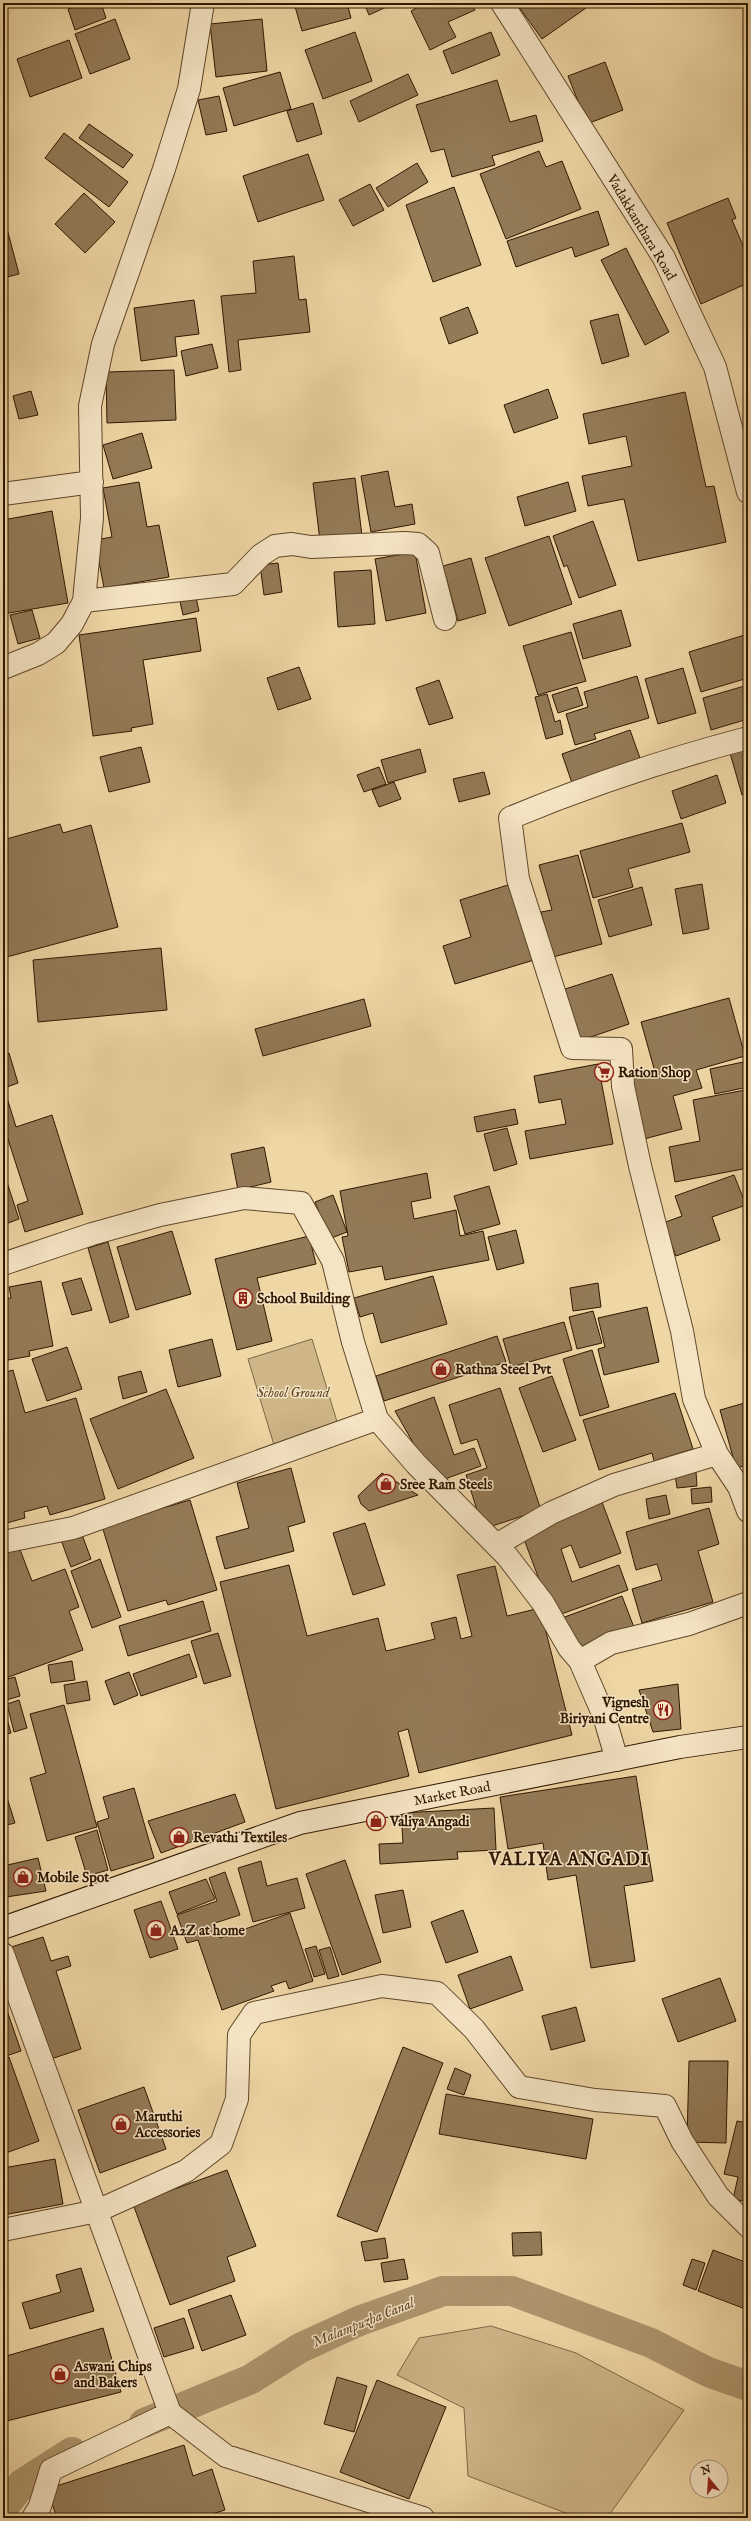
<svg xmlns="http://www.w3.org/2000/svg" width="751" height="2521" font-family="'IM FELL English',serif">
  <rect width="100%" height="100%" fill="#efd6a5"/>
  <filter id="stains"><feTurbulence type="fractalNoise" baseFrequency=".005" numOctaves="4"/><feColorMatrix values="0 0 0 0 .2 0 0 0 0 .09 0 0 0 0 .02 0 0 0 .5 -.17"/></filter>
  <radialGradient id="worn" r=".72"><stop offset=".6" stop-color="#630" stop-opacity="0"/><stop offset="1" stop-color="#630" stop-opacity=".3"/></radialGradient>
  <path fill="#ceb689" stroke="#7e6644" d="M 312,1339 L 338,1425 L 274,1445 L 248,1359 Z
    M 491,2326 L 576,2353 L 684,2410 L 607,2518 L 579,2518 L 468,2476 L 464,2408 L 397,2375 L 419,2338 Z"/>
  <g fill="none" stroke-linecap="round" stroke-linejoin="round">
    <path stroke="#ae956d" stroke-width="30" d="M 144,2423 L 251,2379 L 300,2348 L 359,2321 L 443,2291 L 512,2291 L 651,2343 L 708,2372 L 748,2386
      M 3,2508 L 22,2484 L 72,2452"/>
  </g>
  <path fill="#937a56" stroke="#2f1700" d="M 85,3 L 101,3 L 106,18 L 75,30 L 68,9 Z
    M 294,3 L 347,3 L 351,18 L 302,31 Z
    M 364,3 L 395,3 L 369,15 Z
    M 426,3 L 471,3 L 475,10 L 448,22 L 456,37 L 430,50 L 411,11 Z
    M 516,3 L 593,3 L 542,39 Z
    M 115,19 L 130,59 L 90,74 L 75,34 Z
    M 262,19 L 267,71 L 216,77 L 210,24 Z
    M 355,32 L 372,81 L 323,99 L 305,50 Z
    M 491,32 L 500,55 L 452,74 L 443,51 Z
    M 69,40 L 82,78 L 30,97 L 17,59 Z
    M 605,62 L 623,110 L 587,124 L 568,76 Z
    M 280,72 L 291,109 L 234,126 L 223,88 Z
    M 408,74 L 418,95 L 359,122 L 350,101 Z
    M 497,80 L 510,122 L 536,115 L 543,141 L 492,156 L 495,165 L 452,177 L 444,149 L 431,152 L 416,105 Z
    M 219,96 L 227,131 L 206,135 L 198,100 Z
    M 313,103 L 322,134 L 297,142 L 287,111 Z
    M 89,124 L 133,155 L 123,168 L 79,138 Z
    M 64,133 L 128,182 L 109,207 L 45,158 Z
    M 539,151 L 546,167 L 562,161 L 581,209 L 506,239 L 480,174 Z
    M 308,154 L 324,200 L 258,222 L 243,176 Z
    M 417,163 L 428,182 L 388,207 L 376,188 Z
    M 370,184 L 384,210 L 353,226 L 339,200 Z
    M 454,187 L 481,265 L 433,282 L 406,205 Z
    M 84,193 L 115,222 L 85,253 L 55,224 Z
    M 728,198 L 736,218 L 732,220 L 748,257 L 748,283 L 701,304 L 667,223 Z
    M 598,211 L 609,245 L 575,257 L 572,247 L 516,267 L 507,241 Z
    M 5,221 L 19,274 L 3,278 L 3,222 Z
    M 626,248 L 669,332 L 645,345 L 601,260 Z
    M 294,256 L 299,300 L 306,299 L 310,332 L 238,340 L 241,370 L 229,372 L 221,296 L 256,293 L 253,261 Z
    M 194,300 L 199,334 L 175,337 L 177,356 L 141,361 L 134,308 Z
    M 468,307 L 478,333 L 449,344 L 440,318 Z
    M 618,314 L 629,356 L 602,364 L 590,321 Z
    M 212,344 L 218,368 L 186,376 L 181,351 Z
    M 174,370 L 176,420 L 107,423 L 106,372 Z
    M 548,389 L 558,418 L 514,433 L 504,405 Z
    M 31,391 L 38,415 L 19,419 L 13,396 Z
    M 685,392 L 706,487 L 714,486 L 726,542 L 638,561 L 624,499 L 588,506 L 582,476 L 632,466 L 626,436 L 589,444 L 583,414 Z
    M 142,433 L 152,468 L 113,479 L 103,445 Z
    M 388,471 L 395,507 L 412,504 L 415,524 L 371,532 L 361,476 Z
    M 355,478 L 362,536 L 320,541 L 313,483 Z
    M 139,482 L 147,527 L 159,525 L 169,577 L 104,588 L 95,540 L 112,537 L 103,488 Z
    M 568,482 L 576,511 L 525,526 L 517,497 Z
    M 52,511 L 68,603 L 3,614 L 3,520 Z
    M 593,521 L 616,585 L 579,598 L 567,565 L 564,567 L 553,536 Z
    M 549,536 L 572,604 L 509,626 L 485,558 Z
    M 415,552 L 426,613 L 386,621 L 375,559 Z
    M 471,558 L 486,613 L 458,621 L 443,566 Z
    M 278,563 L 282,592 L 264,595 L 260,565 Z
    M 371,570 L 375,624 L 338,627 L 334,572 Z
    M 195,593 L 199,611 L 183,615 L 179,597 Z
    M 32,610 L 40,638 L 18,644 L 10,615 Z
    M 621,610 L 631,646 L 583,659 L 573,624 Z
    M 196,618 L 201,651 L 143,660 L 153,724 L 131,728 L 132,731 L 93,736 L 79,635 Z
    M 571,632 L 586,681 L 538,695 L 523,646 Z
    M 748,634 L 748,678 L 701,692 L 689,652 Z
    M 299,667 L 311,699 L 278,710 L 267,678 Z
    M 683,668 L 696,713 L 658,724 L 645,679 Z
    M 637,676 L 649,718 L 594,734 L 596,739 L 575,745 L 566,714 L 588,707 L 584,692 Z
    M 439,680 L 453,718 L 429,725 L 416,688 Z
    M 748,685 L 748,719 L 711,730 L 703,698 Z
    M 577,687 L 583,705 L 558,713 L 552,695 Z
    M 547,694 L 555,722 L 560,720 L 563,734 L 546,739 L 535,697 Z
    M 630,730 L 640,758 L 572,783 L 562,754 Z
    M 141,747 L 150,782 L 109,792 L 100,757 Z
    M 748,748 L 748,793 L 742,795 L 730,753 Z
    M 420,749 L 426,772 L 388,783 L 381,760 Z
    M 379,767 L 386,784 L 364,792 L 357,775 Z
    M 484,772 L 490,794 L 459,802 L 453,779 Z
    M 717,775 L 726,803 L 681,819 L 672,791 Z
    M 394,782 L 401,799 L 379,807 L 372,790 Z
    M 682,823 L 690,852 L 628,869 L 633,887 L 593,898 L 580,851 Z
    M 60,824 L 63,833 L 91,825 L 118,927 L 3,958 L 3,840 Z
    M 578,855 L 602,944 L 553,957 L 541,912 L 552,910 L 539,865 Z
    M 511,884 L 534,960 L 455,984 L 443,946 L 471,937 L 460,900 Z
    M 702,884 L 709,929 L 683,934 L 675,889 Z
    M 642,887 L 652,925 L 609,937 L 598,900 Z
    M 161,948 L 167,1010 L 38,1022 L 33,960 Z
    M 612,974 L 629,1024 L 576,1042 L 559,991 Z
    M 729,998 L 745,1056 L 696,1070 L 702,1088 L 673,1096 L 682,1129 L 644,1139 L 627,1079 L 655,1072 L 641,1022 Z
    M 364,999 L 371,1026 L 263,1056 L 255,1029 Z
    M 9,1053 L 18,1083 L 4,1088 L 16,1127 L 52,1115 L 83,1214 L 25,1232 L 17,1205 L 28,1201 L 5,1130 L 3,1130 L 3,1055 Z
    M 748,1061 L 748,1087 L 715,1094 L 710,1069 Z
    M 598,1064 L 613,1144 L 530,1159 L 525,1131 L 566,1124 L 561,1099 L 539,1103 L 534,1076 Z
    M 745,1090 L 748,1109 L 748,1138 L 743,1139 L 748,1168 L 675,1182 L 669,1147 L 700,1141 L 693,1100 Z
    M 515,1109 L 518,1124 L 477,1132 L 474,1117 Z
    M 507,1128 L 517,1164 L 494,1171 L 484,1134 Z
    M 264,1147 L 271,1182 L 238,1190 L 231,1154 Z
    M 3,1170 L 19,1219 L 3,1225 Z
    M 427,1173 L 431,1198 L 411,1202 L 414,1219 L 456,1210 L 460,1236 L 483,1231 L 489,1260 L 385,1280 L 382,1266 L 349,1272 L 342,1237 L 348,1236 L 340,1191 Z
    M 734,1175 L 746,1205 L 712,1217 L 720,1240 L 676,1256 L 663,1223 L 682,1216 L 675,1196 Z
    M 489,1186 L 500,1224 L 465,1234 L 454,1196 Z
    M 333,1195 L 347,1232 L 329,1239 L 315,1202 Z
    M 516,1230 L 524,1263 L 497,1270 L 488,1237 Z
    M 172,1231 L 191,1294 L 136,1310 L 117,1247 Z
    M 309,1236 L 316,1264 L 257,1278 L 272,1341 L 237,1350 L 215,1259 Z
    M 108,1242 L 129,1317 L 110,1323 L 88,1248 Z
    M 433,1276 L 447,1324 L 381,1343 L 373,1313 L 360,1317 L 354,1298 Z
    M 81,1278 L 92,1310 L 72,1315 L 62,1283 Z
    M 41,1281 L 53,1346 L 29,1351 L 30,1356 L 3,1361 L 3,1299 L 11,1298 L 9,1287 Z
    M 598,1283 L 601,1307 L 573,1311 L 570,1288 Z
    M 647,1307 L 659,1362 L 604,1375 L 598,1349 L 605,1347 L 598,1318 Z
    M 593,1311 L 602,1343 L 577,1349 L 569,1317 Z
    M 564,1322 L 572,1350 L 511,1367 L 503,1339 Z
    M 497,1336 L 506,1362 L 384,1401 L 376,1376 Z
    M 212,1339 L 221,1376 L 178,1387 L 169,1350 Z
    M 67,1347 L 82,1389 L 47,1401 L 32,1359 Z
    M 592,1350 L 609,1407 L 580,1416 L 563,1359 Z
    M 13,1370 L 25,1413 L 76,1398 L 105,1499 L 50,1515 L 47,1506 L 24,1512 L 25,1518 L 3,1524 L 3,1373 Z
    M 141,1371 L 147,1392 L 123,1399 L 118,1377 Z
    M 552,1376 L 576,1440 L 543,1452 L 519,1388 Z
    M 500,1388 L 541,1510 L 483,1529 L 466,1475 L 487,1468 L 477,1439 L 461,1444 L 449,1405 Z
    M 166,1389 L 194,1458 L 118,1489 L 90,1419 Z
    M 675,1393 L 693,1449 L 654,1461 L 652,1453 L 599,1470 L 583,1420 Z
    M 434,1397 L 454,1455 L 474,1448 L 481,1466 L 442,1480 L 424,1462 L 395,1411 Z
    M 748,1402 L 748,1465 L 736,1468 L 720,1410 Z
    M 291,1468 L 305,1522 L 288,1527 L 294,1551 L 225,1569 L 216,1537 L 249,1528 L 237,1483 Z
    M 696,1472 L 697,1486 L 677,1488 L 675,1474 Z
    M 382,1473 L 418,1495 L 369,1511 L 361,1504 L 358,1496 Z
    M 711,1487 L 712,1502 L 692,1504 L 691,1489 Z
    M 666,1495 L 670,1514 L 649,1519 L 646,1499 Z
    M 190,1500 L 217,1590 L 168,1605 L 166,1600 L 128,1611 L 102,1526 Z
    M 602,1502 L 621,1553 L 580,1568 L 571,1545 L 561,1549 L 572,1582 L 619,1565 L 628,1590 L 553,1617 L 521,1531 Z
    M 709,1508 L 719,1544 L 698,1551 L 713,1602 L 642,1623 L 632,1589 L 662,1580 L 657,1564 L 636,1570 L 626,1532 Z
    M 365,1523 L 385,1585 L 353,1595 L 333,1533 Z
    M 81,1532 L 91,1559 L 71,1567 L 61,1540 Z
    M 19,1547 L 32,1581 L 65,1569 L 79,1607 L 69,1611 L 83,1650 L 3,1679 L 3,1553 Z
    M 100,1559 L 121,1617 L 92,1628 L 71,1571 Z
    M 289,1565 L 307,1636 L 378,1618 L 386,1651 L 435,1639 L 431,1623 L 456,1617 L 461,1639 L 472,1636 L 457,1575 L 495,1566 L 507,1616 L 540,1608 L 572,1735 L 419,1773 L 408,1729 L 398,1732 L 409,1776 L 276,1809 L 220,1582 Z
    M 622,1596 L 635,1630 L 575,1653 L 562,1618 Z
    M 203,1601 L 211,1631 L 128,1656 L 119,1626 Z
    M 218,1633 L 231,1676 L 204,1684 L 191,1641 Z
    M 189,1654 L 197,1677 L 141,1696 L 133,1674 Z
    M 72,1661 L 75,1680 L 51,1683 L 48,1665 Z
    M 129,1672 L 138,1695 L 114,1705 L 105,1681 Z
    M 15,1677 L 20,1696 L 3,1701 L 3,1680 Z
    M 87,1681 L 90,1700 L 67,1704 L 64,1685 Z
    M 678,1684 L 681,1729 L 653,1732 L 639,1690 Z
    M 19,1700 L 27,1728 L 14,1732 L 7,1704 Z
    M 3,1705 L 11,1733 L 3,1735 Z
    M 64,1705 L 97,1827 L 47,1841 L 30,1778 L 46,1773 L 30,1714 Z
    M 636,1776 L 653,1881 L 624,1886 L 635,1961 L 591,1968 L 576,1875 L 548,1880 L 543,1843 L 508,1849 L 500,1797 Z
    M 3,1785 L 15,1823 L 3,1826 Z
    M 134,1788 L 154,1858 L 111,1871 L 97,1822 L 109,1818 L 103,1797 Z
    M 235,1794 L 245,1822 L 161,1853 L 148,1821 Z
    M 494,1808 L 496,1850 L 457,1852 L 458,1859 L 380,1864 L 379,1844 L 403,1843 L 401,1813 Z
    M 97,1830 L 108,1870 L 87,1876 L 75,1837 Z
    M 38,1858 L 46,1891 L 6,1897 L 3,1888 L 3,1866 Z
    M 345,1860 L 381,1962 L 342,1975 L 306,1874 Z
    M 261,1861 L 267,1886 L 297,1878 L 305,1908 L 253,1922 L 238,1868 Z
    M 225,1872 L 240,1915 L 215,1923 L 220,1938 L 290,1913 L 313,1981 L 289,1989 L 286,1981 L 271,1986 L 274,1991 L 222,2010 L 198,1940 L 187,1943 L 177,1915 L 217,1901 L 209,1878 Z
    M 206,1879 L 215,1899 L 177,1914 L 169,1892 Z
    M 403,1890 L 411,1927 L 383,1933 L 375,1895 Z
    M 161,1901 L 178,1949 L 150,1958 L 134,1910 Z
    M 463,1910 L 478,1952 L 446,1963 L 431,1922 Z
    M 43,1937 L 51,1961 L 68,1956 L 71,1966 L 56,1971 L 81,2049 L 45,2061 L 8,1948 Z
    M 316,1946 L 325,1974 L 314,1977 L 305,1949 Z
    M 330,1947 L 339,1976 L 328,1979 L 319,1950 Z
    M 511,1956 L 523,1990 L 470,2009 L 458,1975 Z
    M 720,1978 L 736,2021 L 678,2042 L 662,1999 Z
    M 3,1999 L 21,2051 L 3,2057 Z
    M 576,2007 L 585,2041 L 551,2050 L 542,2016 Z
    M 403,2047 L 443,2063 L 377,2232 L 337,2216 Z
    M 9,2057 L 39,2141 L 3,2154 L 3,2059 Z
    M 689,2061 L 728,2061 L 726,2143 L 687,2142 Z
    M 455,2068 L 471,2075 L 464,2095 L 447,2089 Z
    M 144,2087 L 166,2149 L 100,2173 L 78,2110 Z
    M 446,2094 L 593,2119 L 586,2159 L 439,2134 Z
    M 737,2121 L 748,2123 L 748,2202 L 733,2199 L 738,2177 L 724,2174 Z
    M 55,2159 L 63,2204 L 3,2215 L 3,2168 Z
    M 227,2170 L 256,2246 L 227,2257 L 235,2281 L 170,2305 L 133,2204 Z
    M 541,2232 L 542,2255 L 513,2256 L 512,2233 Z
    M 385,2238 L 388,2258 L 365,2261 L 361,2242 Z
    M 713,2250 L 748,2263 L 748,2310 L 698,2291 Z
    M 404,2259 L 408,2279 L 384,2282 L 381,2263 Z
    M 692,2259 L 705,2263 L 696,2290 L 683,2285 Z
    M 81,2268 L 94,2311 L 30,2329 L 22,2303 L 61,2292 L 56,2275 Z
    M 231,2295 L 246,2335 L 202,2351 L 188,2310 Z
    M 184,2318 L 194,2348 L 164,2357 L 154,2328 Z
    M 103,2328 L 121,2392 L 3,2422 L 3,2357 Z
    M 337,2377 L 367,2386 L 354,2432 L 324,2424 Z
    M 377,2380 L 446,2407 L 409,2499 L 340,2472 Z
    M 184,2445 L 193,2476 L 212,2469 L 225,2510 L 199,2518 L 57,2518 L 47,2489 Z"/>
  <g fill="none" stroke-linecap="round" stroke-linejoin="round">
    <defs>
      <path id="minor" d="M 3,494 L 92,482
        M 84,601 L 233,584 L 261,555 L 275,546 L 292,544 L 311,547 L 405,543 L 418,544 L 428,553 L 445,619
        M 3,668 L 38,654 L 56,643 L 72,624 L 84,601 L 92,518 L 90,406 L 103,344 L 164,169 L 189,89 L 203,3
        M 3,1264 L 92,1234 L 160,1215 L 244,1198 L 301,1203 L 333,1261 L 353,1342 L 377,1419
        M 717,1454 L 694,1399 L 682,1331 L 640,1166 L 623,1086 L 621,1049 L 572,1048 L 518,879 L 510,818 C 587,786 668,759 748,738
        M 739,1487 L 748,1511
        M 3,1542 L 73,1528 L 377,1419 L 416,1464 L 507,1556 L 543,1603 L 569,1648 L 580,1661 L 604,1716 L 617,1760
        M 496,1545 L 551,1513 L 614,1485 L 717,1454 L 739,1487 L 748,1483
        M 580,1661 L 611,1643 L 689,1624 L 748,1603
        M 3,1954 L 170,2413 L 51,2470 L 40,2506 L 33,2518
        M 3,2230 L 97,2211 L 186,2171 L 221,2144 L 237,2099 L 239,2035 L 254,2013 L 382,1986 L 437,1993 L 474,2029 L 519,2087 L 595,2100 L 665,2106 L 682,2141 L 718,2196 L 748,2226
        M 170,2413 L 226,2456 L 423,2518"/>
      <path id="tertiary" d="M 502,3 L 664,258 L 715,367 L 748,492"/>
      <path id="secondary" d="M 3,1928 L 300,1823 L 680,1747 L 748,1737"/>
    </defs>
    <use href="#minor" stroke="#5f4729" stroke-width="24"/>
    <use href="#tertiary" stroke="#5f4729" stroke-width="24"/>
    <use href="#secondary" stroke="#2f1700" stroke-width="24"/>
    <use href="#minor" stroke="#f5e4c4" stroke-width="22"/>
    <use href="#tertiary" stroke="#f5e4c4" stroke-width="22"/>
    <use href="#secondary" stroke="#f5e4c4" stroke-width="22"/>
  </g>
  <defs>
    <symbol id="supermarket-ring" viewBox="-11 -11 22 22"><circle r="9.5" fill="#f5e4c4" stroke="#8f2418" stroke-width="1.5"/><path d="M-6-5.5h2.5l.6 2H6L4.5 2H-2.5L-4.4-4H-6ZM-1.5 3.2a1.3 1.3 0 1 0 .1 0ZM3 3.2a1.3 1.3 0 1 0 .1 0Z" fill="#8f2418"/></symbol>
    <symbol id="building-ring" viewBox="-11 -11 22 22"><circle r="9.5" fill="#f5e4c4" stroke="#8f2418" stroke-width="1.5"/><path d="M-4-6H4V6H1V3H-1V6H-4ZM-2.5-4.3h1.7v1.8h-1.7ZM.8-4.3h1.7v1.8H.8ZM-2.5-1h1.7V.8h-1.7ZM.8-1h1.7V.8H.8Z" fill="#8f2418"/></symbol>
    <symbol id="shop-ring" viewBox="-11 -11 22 22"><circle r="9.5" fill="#f5e4c4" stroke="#8f2418" stroke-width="1.5"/><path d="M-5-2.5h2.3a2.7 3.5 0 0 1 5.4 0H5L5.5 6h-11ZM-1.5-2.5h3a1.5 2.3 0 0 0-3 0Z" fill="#8f2418"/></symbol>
    <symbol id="restaurant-ring" viewBox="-11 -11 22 22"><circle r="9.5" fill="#f5e4c4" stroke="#8f2418" stroke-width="1.5"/><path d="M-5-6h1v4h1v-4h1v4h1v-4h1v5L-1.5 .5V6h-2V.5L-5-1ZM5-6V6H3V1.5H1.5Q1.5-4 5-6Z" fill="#8f2418"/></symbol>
  </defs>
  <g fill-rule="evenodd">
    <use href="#supermarket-ring" x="593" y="1061" width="22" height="22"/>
    <use href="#building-ring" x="232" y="1287" width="22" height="22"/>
    <use href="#shop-ring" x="430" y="1358" width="22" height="22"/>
    <use href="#shop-ring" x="375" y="1473" width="22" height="22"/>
    <use href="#restaurant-ring" x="652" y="1699" width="22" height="22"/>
    <use href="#shop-ring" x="365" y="1810" width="22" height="22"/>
    <use href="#shop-ring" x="168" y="1826" width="22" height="22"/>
    <use href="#shop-ring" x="12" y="1866" width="22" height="22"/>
    <use href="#shop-ring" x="145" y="1919" width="22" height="22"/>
    <use href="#shop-ring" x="110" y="2113" width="22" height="22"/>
    <use href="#shop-ring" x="49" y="2363" width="22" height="22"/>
  </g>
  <g text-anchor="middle" stroke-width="3" stroke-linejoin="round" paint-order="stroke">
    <g font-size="14" fill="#2f1700" stroke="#f5e4c4">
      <text transform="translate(642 227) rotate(59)" y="5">Vadakkanthara Road</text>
      <text transform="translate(452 1793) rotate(-11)" y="5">Market Road</text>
    </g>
    <g font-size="14" font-weight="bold" fill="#2f1700" stroke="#f5e4c4" text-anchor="start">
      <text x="618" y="1077">Ration Shop</text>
      <text x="257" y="1303">School Building</text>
      <text x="455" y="1374">Rathna Steel Pvt</text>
      <text x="400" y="1489">Sree Ram Steels</text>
      <text x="649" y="1707" text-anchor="end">Vignesh<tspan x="649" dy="16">Biriyani Centre</tspan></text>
      <text x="390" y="1826">Valiya Angadi</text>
      <text x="193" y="1842">Revathi Textiles</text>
      <text x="37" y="1882">Mobile Spot</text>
      <text x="170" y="1935">A2Z at home</text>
      <text x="135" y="2121">Maruthi<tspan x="135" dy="16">Accessories</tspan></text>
      <text x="74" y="2371">Aswani Chips<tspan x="74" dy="16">and Bakers</tspan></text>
    </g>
    <g font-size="14" font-style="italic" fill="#5f4729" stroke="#f5e4c4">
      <text x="293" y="1397">School Ground</text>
    </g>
    <g font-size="15" font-style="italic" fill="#62492c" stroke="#f5e4c4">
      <text transform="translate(363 2322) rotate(-22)" y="5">Malampuzha Canal</text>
    </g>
    <g font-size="18" font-weight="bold" letter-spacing="1" fill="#2f1700" stroke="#f5e4c4">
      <text x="569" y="1865">VALIYA ANGADI</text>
    </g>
  </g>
  <rect width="751" height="2521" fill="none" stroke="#efd6a5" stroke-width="16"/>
  <rect x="4" y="4" width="743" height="2513" fill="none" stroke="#2f1700" stroke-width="2"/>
  <rect x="8" y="8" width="735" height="2505" fill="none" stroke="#2f1700"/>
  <g transform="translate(709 2479) rotate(342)"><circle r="19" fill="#f5e4c4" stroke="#a69276"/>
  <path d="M0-3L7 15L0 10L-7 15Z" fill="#8f2418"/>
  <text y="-6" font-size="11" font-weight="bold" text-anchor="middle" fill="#2f1700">N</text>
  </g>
  <rect width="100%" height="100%" filter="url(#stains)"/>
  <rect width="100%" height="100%" fill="url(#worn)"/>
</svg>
